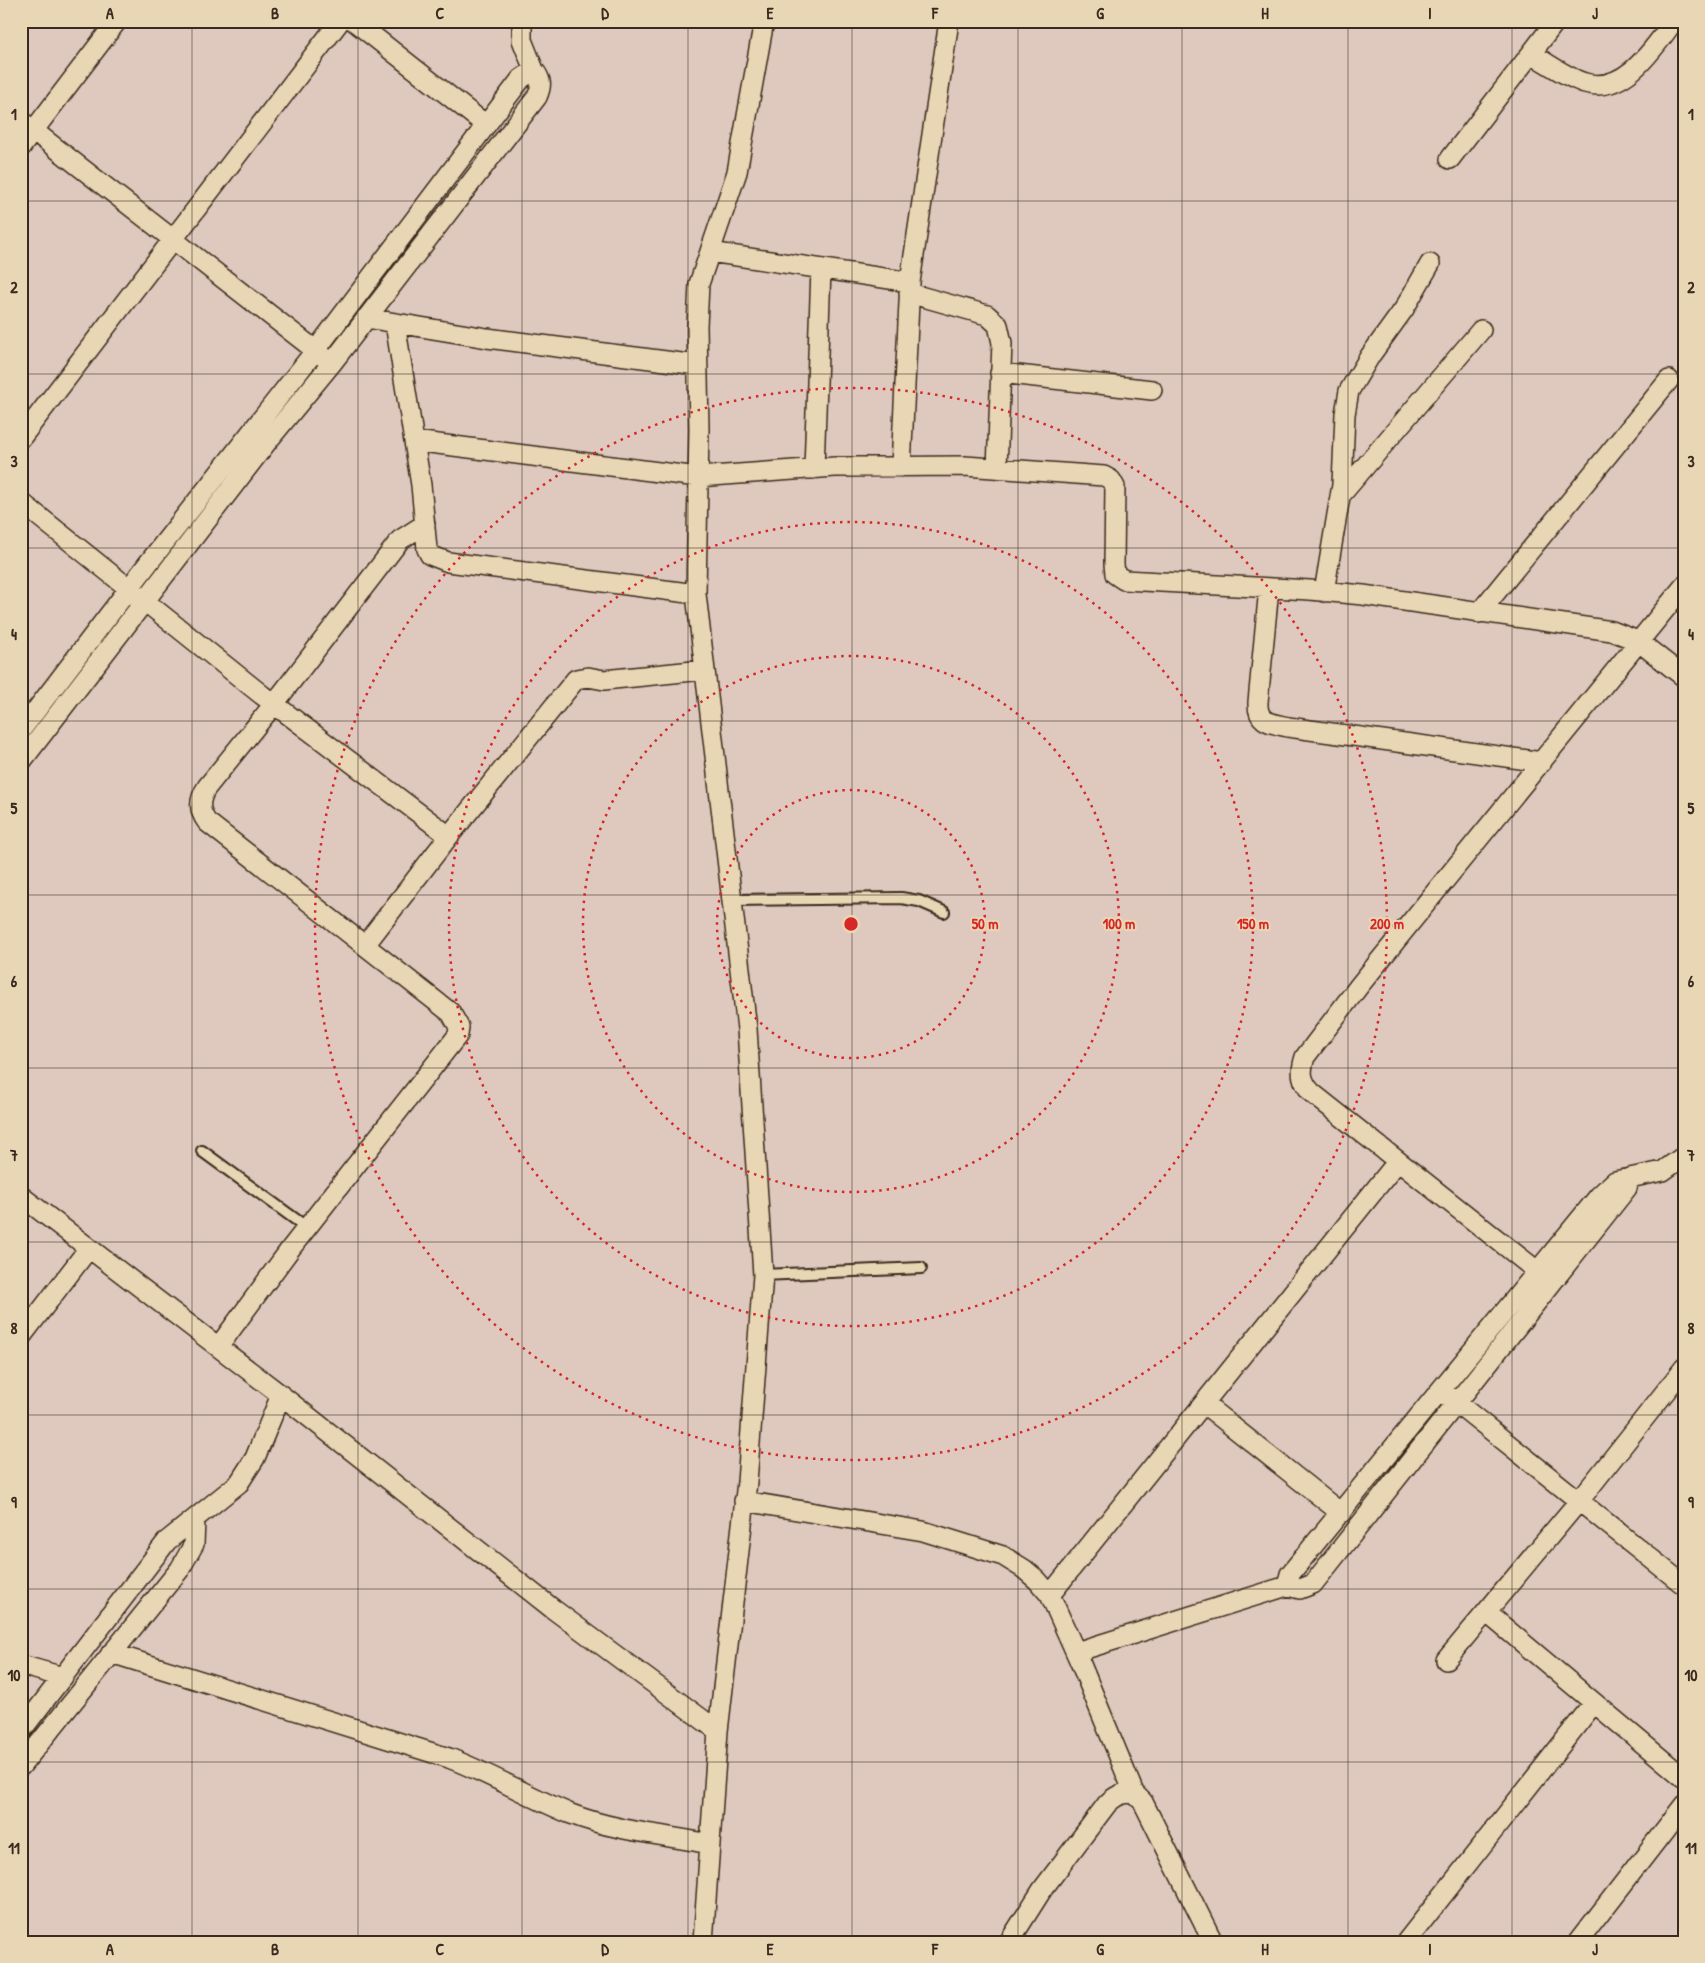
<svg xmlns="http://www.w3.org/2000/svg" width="1705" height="1963" font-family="'Patrick Hand',sans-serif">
  <rect width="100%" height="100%" fill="#dfc9be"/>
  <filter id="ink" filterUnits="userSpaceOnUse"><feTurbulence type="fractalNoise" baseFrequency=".02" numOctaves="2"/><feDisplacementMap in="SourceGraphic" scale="10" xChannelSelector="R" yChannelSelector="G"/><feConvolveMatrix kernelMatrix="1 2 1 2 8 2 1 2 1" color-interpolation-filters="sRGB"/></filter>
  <g filter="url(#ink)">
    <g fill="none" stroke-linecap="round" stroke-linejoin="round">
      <defs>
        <path id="lane" d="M 733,900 L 901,898 L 919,901 L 944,912
          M 202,1151 L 306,1227
          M 763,1275 L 921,1268"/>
        <path id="street" d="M 354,21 L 486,125
          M 522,21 L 522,40 L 534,70
          M 1531,54 C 1548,63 1567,78 1585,83 C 1625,95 1654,47 1674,21
          M 21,121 L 324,357
          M 21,147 L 117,21
          M 1450,159 L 1556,21
          M 710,252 L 910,282
          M 909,293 L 987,315 L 998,325 L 1002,343 L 997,468
          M 366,318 L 487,338 L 697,365
          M 395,323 L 421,485 L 427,549 L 430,555 L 448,562 L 696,594
          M 1000,373 L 1152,390
          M 21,438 L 340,21
          M 414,441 L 698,477 L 835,467 L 965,466 L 1104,476 L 1111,480 L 1115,487 L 1114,564 L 1115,574 L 1124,580 L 1310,590 L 1363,595 L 1612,631 L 1638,641 L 1684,677
          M 901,467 L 910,282 L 949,21
          M 814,469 L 821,269
          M 1340,496 L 1481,330
          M 21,502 L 262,695 L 449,836
          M 1269,588 L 1258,702 C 1257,723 1271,723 1288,727 L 1542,762
          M 1324,592 L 1342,485 L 1345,414 L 1349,391 L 1370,356 L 1404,309 L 1430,264
          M 1479,613 L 1669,380
          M 21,730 L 150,561 L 322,342 L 521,79 L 534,70 C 542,80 542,86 537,97 L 332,363 L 267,442 L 21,762
          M 365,945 L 449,836 L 576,679 L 588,677 L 604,680 L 703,670
          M 21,1196 L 281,1395 L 553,1609 L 718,1731
          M 1537,1271 L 1312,1093 C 1301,1081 1300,1072 1305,1057 L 1359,986 L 1684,586
          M 21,1337 L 89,1248
          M 219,1346 L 291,1248 L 458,1035 L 459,1027 L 451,1013 L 207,822 C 198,810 199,799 207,787 L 274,704 L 400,540 L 425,524
          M 1447,1395 L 1684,1585
          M 1204,1404 L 1341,1513
          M 744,1501 L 923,1531 L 1003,1556 L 1024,1569 L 1037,1580 L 1050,1595 L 1080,1662 L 1134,1793
          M 1287,1586 L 1290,1574 L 1599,1196 L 1615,1181 L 1663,1171 L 1684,1156
          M 1050,1595 L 1398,1161
          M 1486,1612 L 1684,1778
          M 1076,1652 L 1287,1586 L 1300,1589 L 1313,1584 L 1627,1188 L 1629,1178
          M 111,1653 L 449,1758 C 491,1774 529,1797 571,1814 C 615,1831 664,1835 710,1844
          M 1446,1660 L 1579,1501 L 1684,1368
          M 21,1665 L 63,1677
          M 21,1731 L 167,1541 L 239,1483 L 255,1458 L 281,1395
          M 21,1766 L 180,1569 L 194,1544 L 195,1521
          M 703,1942 L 718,1731 L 747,1482 L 763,1275 L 747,1029 L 696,594 L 699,429 L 697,326 L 699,284 L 737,172 L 764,21
          M 1009,1942 L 1042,1890 L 1107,1804 C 1115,1796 1121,1793 1134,1793 L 1143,1802 L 1213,1942
          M 1406,1942 L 1594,1703
          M 1578,1942 L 1684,1805"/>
      </defs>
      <use href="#lane" stroke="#3b2a1e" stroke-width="14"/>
      <use href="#street" stroke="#3b2a1e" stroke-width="22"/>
      <use href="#lane" stroke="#e9d6b4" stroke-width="10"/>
      <use href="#street" stroke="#e9d6b4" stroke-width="19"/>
    </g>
  </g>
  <path fill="none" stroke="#3b2a1e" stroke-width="1" stroke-opacity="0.55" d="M 192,21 L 192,1942M 358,21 L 358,1942M 522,21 L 522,1942M 688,21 L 688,1942M 852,21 L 852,1942M 1018,21 L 1018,1942M 1182,21 L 1182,1942M 1348,21 L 1348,1942M 1512,21 L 1512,1942M 21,201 L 1684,201M 21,374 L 1684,374M 21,548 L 1684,548M 21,721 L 1684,721M 21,895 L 1684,895M 21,1068 L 1684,1068M 21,1242 L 1684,1242M 21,1415 L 1684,1415M 21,1589 L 1684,1589M 21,1762 L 1684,1762"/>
  <g fill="none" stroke="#d62828" stroke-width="2.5" stroke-dasharray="2.5 5">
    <circle cx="851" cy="924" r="134"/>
    <circle cx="851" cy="924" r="268"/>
    <circle cx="851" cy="924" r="402"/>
    <circle cx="851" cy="924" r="536"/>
  </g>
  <circle cx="851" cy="924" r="8" fill="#d62828" stroke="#e9d6b4" stroke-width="2.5"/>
  <g font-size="15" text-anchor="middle" font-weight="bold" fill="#d62828" stroke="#e9d6b4" stroke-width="4" stroke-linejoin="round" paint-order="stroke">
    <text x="985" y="929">50 m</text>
    <text x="1119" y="929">100 m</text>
    <text x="1253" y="929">150 m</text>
    <text x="1387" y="929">200 m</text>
  </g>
  <rect width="1705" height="1963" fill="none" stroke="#e9d6b4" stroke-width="55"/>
  <rect x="28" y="28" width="1650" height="1908" fill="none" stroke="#3b2a1e" stroke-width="2"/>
  <g font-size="16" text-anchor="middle" font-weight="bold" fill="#3b2a1e">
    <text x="110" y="19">A</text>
    <text x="275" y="19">B</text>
    <text x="440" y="19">C</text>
    <text x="605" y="19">D</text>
    <text x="770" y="19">E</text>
    <text x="935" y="19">F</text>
    <text x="1100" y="19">G</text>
    <text x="1265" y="19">H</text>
    <text x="1430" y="19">I</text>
    <text x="1595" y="19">J</text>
    <text x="14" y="120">1</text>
    <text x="1691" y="120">1</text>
    <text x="14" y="293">2</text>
    <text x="1691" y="293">2</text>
    <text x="14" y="467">3</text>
    <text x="1691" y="467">3</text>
    <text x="14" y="640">4</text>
    <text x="1691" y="640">4</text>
    <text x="14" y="814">5</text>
    <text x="1691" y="814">5</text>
    <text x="14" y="987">6</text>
    <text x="1691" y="987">6</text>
    <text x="14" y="1161">7</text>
    <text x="1691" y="1161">7</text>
    <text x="14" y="1334">8</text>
    <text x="1691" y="1334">8</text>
    <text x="14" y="1508">9</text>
    <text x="1691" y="1508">9</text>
    <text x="14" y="1681">10</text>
    <text x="1691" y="1681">10</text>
    <text x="14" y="1854">11</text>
    <text x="1691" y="1854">11</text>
    <text x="110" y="1955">A</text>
    <text x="275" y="1955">B</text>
    <text x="440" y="1955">C</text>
    <text x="605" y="1955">D</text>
    <text x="770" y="1955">E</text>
    <text x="935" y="1955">F</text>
    <text x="1100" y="1955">G</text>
    <text x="1265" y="1955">H</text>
    <text x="1430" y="1955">I</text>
    <text x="1595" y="1955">J</text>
  </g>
</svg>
